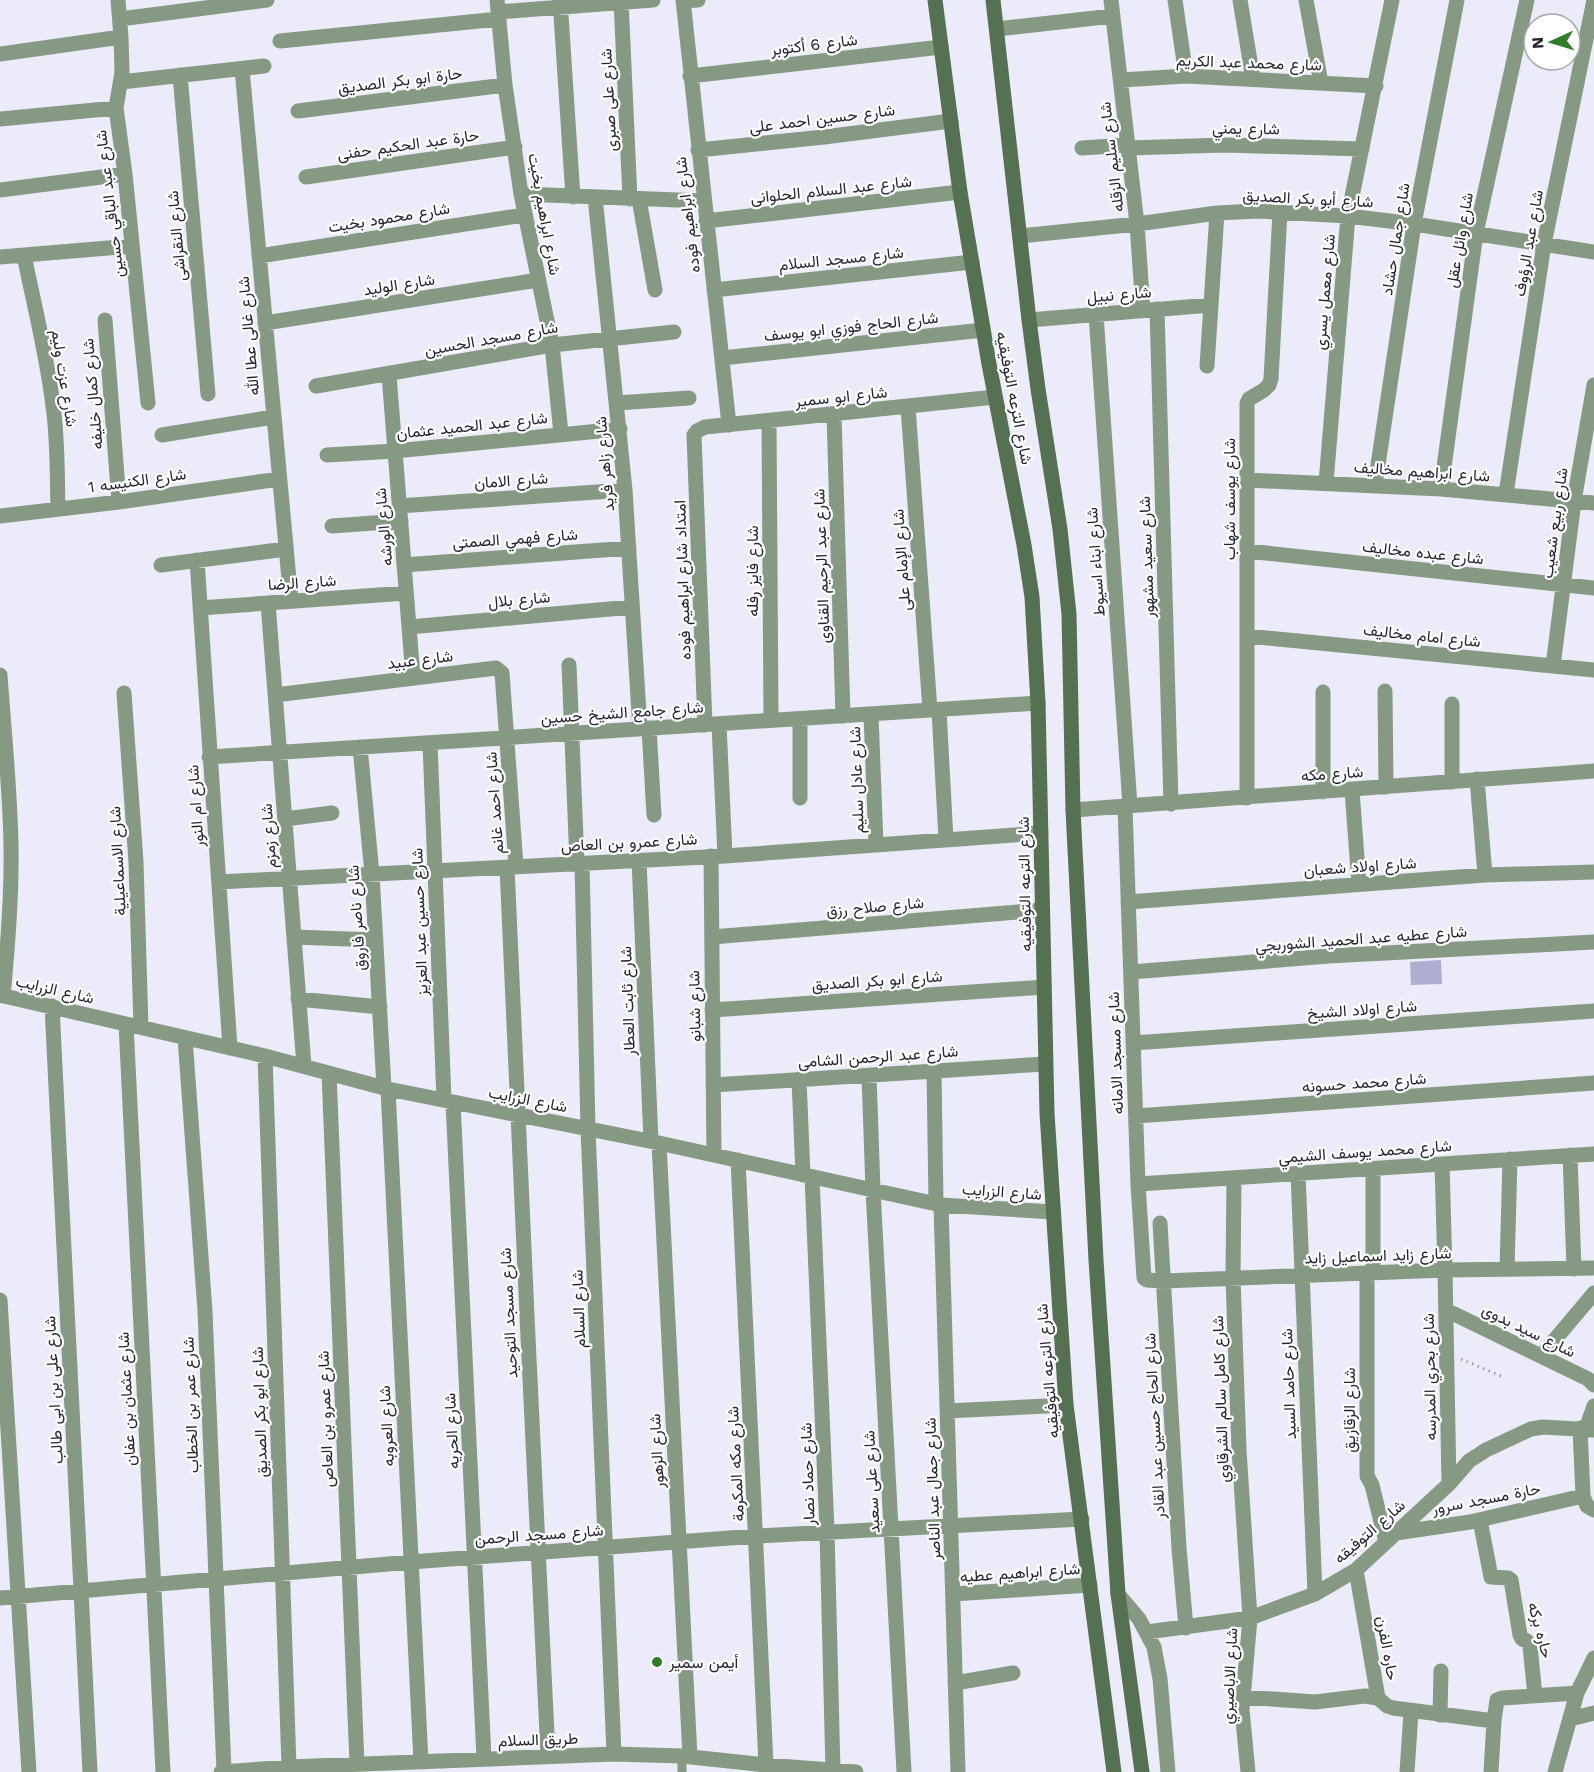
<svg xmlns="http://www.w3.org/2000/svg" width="1594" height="1772" font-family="'Work Sans',Vazirmatn,sans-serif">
  <rect width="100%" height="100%" fill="#ebebf9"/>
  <path fill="#aeaed0" d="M 1441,960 L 1442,984 L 1411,985 L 1410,962 Z"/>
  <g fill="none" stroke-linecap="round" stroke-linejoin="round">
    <path stroke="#9e9eac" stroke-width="3" stroke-dasharray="1.5 4.5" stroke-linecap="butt" d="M 1461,1359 L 1501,1376"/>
    <path stroke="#859983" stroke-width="9" d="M 682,1772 L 682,1756"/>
    <path stroke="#859983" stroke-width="15" d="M 118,0 L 121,37 L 122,72 L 116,108 L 125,174 L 148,403
      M 497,0 L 505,85 L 521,194 L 552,345 L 561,434
      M 560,0 L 573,197
      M 621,0 L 630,199
      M 683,0 L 729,425
      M 1111,0 L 1137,224 L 1143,310
      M 1175,0 L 1186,76
      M 1240,0 L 1253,79
      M 1306,0 L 1321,83
      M 683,1 L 698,0
      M 498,12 L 653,0
      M 120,19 L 267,0
      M 997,29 L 1113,16
      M 280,41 L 499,19
      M 0,54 L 121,37
      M 242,69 L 291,601
      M 180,75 L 208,394
      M 690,76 L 941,47
      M 1121,80 L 1186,76 L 1376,86
      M 121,82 L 264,66
      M 298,111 L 505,85
      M 0,119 L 116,108
      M 1082,148 L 1128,145
      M 1128,148 L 1225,145 L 1362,149
      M 698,150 L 824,137 L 951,121
      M 306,177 L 515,147
      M 0,190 L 125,174
      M 521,194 L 704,201
      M 595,197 L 625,490 L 640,729
      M 639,199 L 655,290
      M 706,221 L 960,192
      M 1020,236 L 1137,224 L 1217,213 L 1258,211 L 1348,216 L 1414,224 L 1594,252
      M 24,255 C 34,305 47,355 53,406 C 58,440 57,475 58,509
      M 259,256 L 524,215
      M 0,257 L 132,246
      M 714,290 L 972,262
      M 1157,309 L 1171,804
      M 1096,314 L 1130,806
      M 105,320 L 119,502
      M 1029,320 L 1211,305
      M 265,323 L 538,280
      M 722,358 L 983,330
      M 1207,366 L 1217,213
      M 389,375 L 413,677
      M 316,386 L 552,345 L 674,332
      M 617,403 L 689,398
      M 908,407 L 930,710
      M 834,415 L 843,716
      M 769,421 L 771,720
      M 162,435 L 273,417
      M 327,455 L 395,451 L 620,429
      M 1247,480 L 1441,489 L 1594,503
      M 1326,483 L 1348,216 L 1392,0
      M 1375,485 L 1414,224 L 1457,0
      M 1441,489 L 1476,233 L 1527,0
      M 1506,494 L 1544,244 L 1594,0
      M 399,506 L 625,490
      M 0,516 L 119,502 L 279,479
      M 332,526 L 401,521
      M 1247,551 L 1594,588
      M 197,560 L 230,1048
      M 161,565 L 286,549
      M 404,565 L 629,548
      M 268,603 L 304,1066
      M 200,608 L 406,593
      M 409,627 L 632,607
      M 1247,636 L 1594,670
      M 569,665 L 577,863
      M 1553,666 L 1574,501 L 1594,385
      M 0,675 C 4,732 10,788 11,845 C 12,895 8,945 3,996
      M 1385,691 L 1386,787
      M 124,693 L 136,862 L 141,1027
      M 275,695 L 496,668 L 502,673 L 516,866
      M 1452,704 L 1452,782
      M 939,710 L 946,840
      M 871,714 L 876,845
      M 800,719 L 800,798
      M 719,724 L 725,856
      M 705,725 L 694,435 L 697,431 L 705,427 L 995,397
      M 649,728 L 654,815
      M 430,743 L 444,1100
      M 360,747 L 372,874 L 384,1088
      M 209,757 L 1038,703
      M 1477,779 L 1485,875
      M 1352,790 L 1359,884
      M 1323,792 L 1323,692
      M 1247,798 L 1247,403 L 1249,399 L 1264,390 L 1269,385 L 1271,379 L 1280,212
      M 1125,807 L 1138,1184 L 1144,1278 L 1147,1280 L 1163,1281 L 1445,1270 L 1594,1268
      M 1073,810 L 1594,771
      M 285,819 L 332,813
      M 711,856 L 714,1155
      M 639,860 L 651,1141
      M 582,863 L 588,1129 L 614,1754
      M 507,867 C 518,1163 535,1460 548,1756
      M 219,882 L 725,856 L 1041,833
      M 1128,902 L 1485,875 L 1594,872
      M 294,937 L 376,940
      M 712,937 L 1042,910
      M 1131,972 L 1329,956 L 1594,942
      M 0,995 L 265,1056 L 388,1089 L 659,1143 L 941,1205 L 1053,1212
      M 298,999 L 380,1007
      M 52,1006 L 90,1772
      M 712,1010 L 1044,987
      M 126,1024 L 163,1772
      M 185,1038 L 205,1311 L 224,1771
      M 1133,1043 L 1594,1011
      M 265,1056 L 289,1767
      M 934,1071 L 936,1203
      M 329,1073 L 357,1764
      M 869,1075 L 873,1190 L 904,1772
      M 799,1079 L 803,1175
      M 713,1085 L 1045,1064
      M 388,1089 L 421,1762
      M 453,1102 L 484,1759
      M 1136,1116 L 1594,1083
      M 659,1143 L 690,1757
      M 1570,1155 L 1574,1269
      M 738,1160 L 766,1765
      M 1442,1164 L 1445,1270 L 1449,1484
      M 1373,1169 L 1373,1273
      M 1298,1173 L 1315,1594
      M 812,1177 L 827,1531 L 833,1771
      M 1234,1178 L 1233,1278 L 1239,1450 L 1250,1618 L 1242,1710 L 1248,1772
      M 1138,1184 L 1594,1154
      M 941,1205 L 958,1772
      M 1160,1223 L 1179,1548 L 1186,1628
      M 1507,1269 L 1510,1159
      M 1367,1273 L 1367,1476 L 1372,1485 L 1386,1542
      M 0,1300 L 29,1772
      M 1446,1310 L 1588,1379 L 1594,1385
      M 1541,1356 L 1594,1293
      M 947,1411 L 1066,1405
      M 1580,1428 L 1583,1496 L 1587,1506 L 1594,1510
      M 1586,1429 L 1594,1406
      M 1480,1520 L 1491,1577 L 1508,1578 L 1511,1580 L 1520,1635 L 1522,1639 L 1527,1641 L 1530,1646 L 1535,1696
      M 1396,1533 L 1470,1522 L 1583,1496
      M 1356,1570 L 1378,1698 L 1387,1706 L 1393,1708 L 1494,1721
      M 953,1594 L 1090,1585
      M 1118,1594 L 1139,1619 L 1154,1647 L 1160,1679 L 1168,1772
      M 0,1598 L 411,1562 L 756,1536 L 1082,1519
      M 1147,1632 L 1250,1618 L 1315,1594 L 1356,1570 L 1449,1484 L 1469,1461 L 1486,1450 L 1531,1429 L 1543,1427 L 1594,1430
      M 955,1683 L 1013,1673
      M 1243,1697 L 1315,1702 L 1365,1696 L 1378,1698
      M 1440,1715 L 1441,1671
      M 1570,1719 L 1594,1713
      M 221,1772 L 289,1767 L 614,1754 L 682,1756 L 766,1765 L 856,1772
      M 1407,1772 L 1411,1712
      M 1491,1772 L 1494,1721 L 1497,1700 L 1502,1698 L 1577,1693
      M 1555,1772 L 1577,1693 L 1594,1658"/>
    <path stroke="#557151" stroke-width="15" d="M 935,0 L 960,192 L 989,364 L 1024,545 L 1032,597 L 1038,703 L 1047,1113 L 1066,1405 L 1114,1772
      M 993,0 L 1029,320 L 1038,389 L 1060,529 L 1069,614 L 1073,810 L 1096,1260 L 1118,1594 L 1142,1772"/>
  </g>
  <circle fill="#2f7d26" stroke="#fff" stroke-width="2" cx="657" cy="1662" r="6"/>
  <g text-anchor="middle" stroke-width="4.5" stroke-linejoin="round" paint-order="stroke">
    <g font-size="16" fill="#252532" stroke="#fff">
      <text transform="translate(814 44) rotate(-7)" y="6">شارع 6 أكتوبر</text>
      <text transform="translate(1249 62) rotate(2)" y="6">شارع محمد عبد الكريم</text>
      <text transform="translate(400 80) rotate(-7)" y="6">حارة ابو بكر الصديق</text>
      <text transform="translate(608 100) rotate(-93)" y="6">شارع على صبرى</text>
      <text transform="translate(822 118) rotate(-7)" y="6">شارع حسين احمد على</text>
      <text transform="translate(1246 128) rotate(1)" y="6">شارع يمني</text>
      <text transform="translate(408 144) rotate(-8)" y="6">حارة عبد الحكيم حفنى</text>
      <text transform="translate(1111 157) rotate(-97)" y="6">شارع سليم الزقله</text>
      <text transform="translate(831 189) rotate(-6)" y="6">شارع عبد السلام الحلوانى</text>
      <text transform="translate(1308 198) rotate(3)" y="6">شارع أبو بكر الصديق</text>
      <text transform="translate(109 204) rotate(-97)" y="6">شارع عبد الباقي حسين</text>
      <text transform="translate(545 214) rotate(80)" y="6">شارع ابراهيم بخيت</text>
      <text transform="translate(687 215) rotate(-97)" y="6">شارع ابراهيم فوده</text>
      <text transform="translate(389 217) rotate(-9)" y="6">شارع محمود بخيت</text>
      <text transform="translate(176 236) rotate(-95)" y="6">شارع النقراشى</text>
      <text transform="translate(1395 239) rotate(-81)" y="6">شارع جمال حشاد</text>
      <text transform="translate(1459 240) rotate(-80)" y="6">شارع وائل عقل</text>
      <text transform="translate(1528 243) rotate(-80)" y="6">شارع عبد الرؤوف</text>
      <text transform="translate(841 258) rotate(-6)" y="6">شارع مسجد السلام</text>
      <text transform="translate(399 284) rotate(-9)" y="6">شارع الوليد</text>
      <text transform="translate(1324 292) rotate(-85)" y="6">شارع معمل يسري</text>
      <text transform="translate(1119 294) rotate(-5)" y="6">شارع نبيل</text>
      <text transform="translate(851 326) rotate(-6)" y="6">شارع الحاج فوزي ابو يوسف</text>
      <text transform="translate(248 336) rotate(-95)" y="6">شارع غالى عطا الله</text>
      <text transform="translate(491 338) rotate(-10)" y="6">شارع مسجد الحسين</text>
      <text transform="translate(65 378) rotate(81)" y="6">شارع عزت وليم</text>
      <text transform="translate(92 394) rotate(-95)" y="6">شارع كمال خليفه</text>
      <text transform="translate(841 396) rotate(-6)" y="6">شارع ابو سمير</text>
      <text transform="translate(1015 398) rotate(79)" y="6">شارع الترعه التوفيقيه</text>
      <text transform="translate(472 425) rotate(-6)" y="6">شارع عبد الحميد عثمان</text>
      <text transform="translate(604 464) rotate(-95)" y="6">شارع زاهر فريد</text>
      <text transform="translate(1422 471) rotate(4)" y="6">شارع ابراهيم مخاليف</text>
      <text transform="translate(137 480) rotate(-8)" y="6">شارع الكنيسه 1</text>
      <text transform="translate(511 480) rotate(-4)" y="6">شارع الامان</text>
      <text transform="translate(1229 499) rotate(-90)" y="6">شارع يوسف شهاب</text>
      <text transform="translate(1554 523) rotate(-82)" y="6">شارع ربيع شعيب</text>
      <text transform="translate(383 527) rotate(-95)" y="6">شارع الورشه</text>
      <text transform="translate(515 538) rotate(-4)" y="6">شارع فهمي الصمتى</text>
      <text transform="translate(1423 552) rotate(6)" y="6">شارع عبده مخاليف</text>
      <text transform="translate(1146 557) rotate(-92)" y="6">شارع سعيد مشهور</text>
      <text transform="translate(901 560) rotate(-94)" y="6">شارع الإمام على</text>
      <text transform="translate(1095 562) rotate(-94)" y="6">شارع ابناء اسيوط</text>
      <text transform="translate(821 566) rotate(-92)" y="6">شارع عبد الرحيم القناوى</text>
      <text transform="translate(752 571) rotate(-90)" y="6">شارع فايز رفله</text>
      <text transform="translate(682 580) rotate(-92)" y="6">امتداد شارع ابراهيم فوده</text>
      <text transform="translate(302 582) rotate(-4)" y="6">شارع الرضا</text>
      <text transform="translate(519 599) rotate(-5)" y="6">شارع بلال</text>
      <text transform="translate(1422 635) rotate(6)" y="6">شارع امام مخاليف</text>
      <text transform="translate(420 659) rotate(-7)" y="6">شارع عبيد</text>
      <text transform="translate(622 712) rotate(-4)" y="6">شارع جامع الشيخ حسين</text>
      <text transform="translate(1332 773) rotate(-4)" y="6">شارع مكه</text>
      <text transform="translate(856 780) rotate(-92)" y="6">شارع عادل سليم</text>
      <text transform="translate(494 803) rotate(-94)" y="6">شارع احمد غانم</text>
      <text transform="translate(195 806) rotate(-94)" y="6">شارع ام النور</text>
      <text transform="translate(268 836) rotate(-94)" y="6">شارع زمزم</text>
      <text transform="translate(629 842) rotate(-3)" y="6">شارع عمرو بن العاص</text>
      <text transform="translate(117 861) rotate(-93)" y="6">شارع الاسماعيلية</text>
      <text transform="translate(1360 866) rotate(-4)" y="6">شارع اولاد شعبان</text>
      <text transform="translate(1024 884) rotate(-91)" y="6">شارع الترعه التوفيقيه</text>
      <text transform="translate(875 906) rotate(-5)" y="6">شارع صلاح رزق</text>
      <text transform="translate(356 918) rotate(-94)" y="6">شارع ناصر فاروق</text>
      <text transform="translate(419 922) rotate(-92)" y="6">شارع حسين عبد العزيز</text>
      <text transform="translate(1361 938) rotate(-4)" y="6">شارع عطيه عبد الحميد الشوربجي</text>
      <text transform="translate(877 980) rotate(-4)" y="6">شارع ابو بكر الصديق</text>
      <text transform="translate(55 989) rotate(13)" y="6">شارع الزرايب</text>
      <text transform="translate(627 1001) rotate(-92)" y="6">شارع ثابت العطار</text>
      <text transform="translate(694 1006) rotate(-91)" y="6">شارع شبانو</text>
      <text transform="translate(1362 1009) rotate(-4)" y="6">شارع اولاد الشيخ</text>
      <text transform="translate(1115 1053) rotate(-92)" y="6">شارع مسجد الامانه</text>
      <text transform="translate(878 1056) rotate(-4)" y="6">شارع عبد الرحمن الشامى</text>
      <text transform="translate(1364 1082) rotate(-4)" y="6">شارع محمد حسونه</text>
      <text transform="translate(528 1099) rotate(11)" y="6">شارع الزرايب</text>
      <text transform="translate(1365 1151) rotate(-4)" y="6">شارع محمد يوسف الشيمي</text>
      <text transform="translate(1002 1191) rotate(4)" y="6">شارع الزرايب</text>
      <text transform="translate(1378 1255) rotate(-2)" y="6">شارع زايد اسماعيل زايد</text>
      <text transform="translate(578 1309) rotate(-92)" y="6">شارع السلام</text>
      <text transform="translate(508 1313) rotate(-93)" y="6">شارع مسجد التوحيد</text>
      <text transform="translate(1529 1330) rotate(26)" y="6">شارع سيد بدوى</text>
      <text transform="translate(1047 1371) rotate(-95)" y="6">شارع الترعه التوفيقيه</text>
      <text transform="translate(1429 1377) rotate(-91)" y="6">شارع بحري المدرسه</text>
      <text transform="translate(1288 1384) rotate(-92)" y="6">شارع حامد السيد</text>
      <text transform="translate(53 1390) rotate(-93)" y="6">شارع على بن ابى طالب</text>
      <text transform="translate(126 1399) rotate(-93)" y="6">شارع عثمان بن عفان</text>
      <text transform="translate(1220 1399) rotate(-92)" y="6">شارع كامل سالم الشرقاوي</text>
      <text transform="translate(190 1405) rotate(-92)" y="6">شارع عمر بن الخطاب</text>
      <text transform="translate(1349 1410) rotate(-90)" y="6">شارع الزقازيق</text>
      <text transform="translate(259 1412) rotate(-92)" y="6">شارع ابو بكر الصديق</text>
      <text transform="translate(325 1419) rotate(-92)" y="6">شارع عمرو بن العاص</text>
      <text transform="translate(386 1426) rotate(-93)" y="6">شارع العروبه</text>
      <text transform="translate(1154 1426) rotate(-93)" y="6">شارع الحاج حسين عبد القادر</text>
      <text transform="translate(451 1431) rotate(-93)" y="6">شارع الحريه</text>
      <text transform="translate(656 1451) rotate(-93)" y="6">شارع الزهور</text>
      <text transform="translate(735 1464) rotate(-93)" y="6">شارع مكه المكرمة</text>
      <text transform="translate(807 1474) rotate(-92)" y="6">شارع حماد نصار</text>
      <text transform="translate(871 1482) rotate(-93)" y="6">شارع على سعيد</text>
      <text transform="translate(932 1489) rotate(-92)" y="6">شارع جمال عبد الناصر</text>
      <text transform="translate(1486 1498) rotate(-11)" y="6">حارة مسجد سرور</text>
      <text transform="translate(1369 1531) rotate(-41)" y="6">شارع التوفيقه</text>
      <text transform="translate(539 1534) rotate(-4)" y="6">شارع مسجد الرحمن</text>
      <text transform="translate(1020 1572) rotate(-4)" y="6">شارع ابراهيم عطيه</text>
      <text transform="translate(1541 1630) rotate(75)" y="6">حاره بركه</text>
      <text transform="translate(1388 1648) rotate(80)" y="6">حاره الفرن</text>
      <text transform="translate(1229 1676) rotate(-87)" y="6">شارع الاباصيري</text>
      <text transform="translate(538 1739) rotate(-2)" y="6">طريق السلام</text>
    </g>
    <g font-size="16" fill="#252532" stroke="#fff" text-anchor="start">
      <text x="669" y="1668">أيمن سمير</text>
    </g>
  </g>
  <g transform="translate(1552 42) rotate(266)"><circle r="28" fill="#ffffff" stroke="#a8a8ad" stroke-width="1.5"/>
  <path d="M0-4.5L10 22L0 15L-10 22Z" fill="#2f7d26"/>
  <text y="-9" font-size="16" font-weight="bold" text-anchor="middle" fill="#252532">N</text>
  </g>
</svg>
